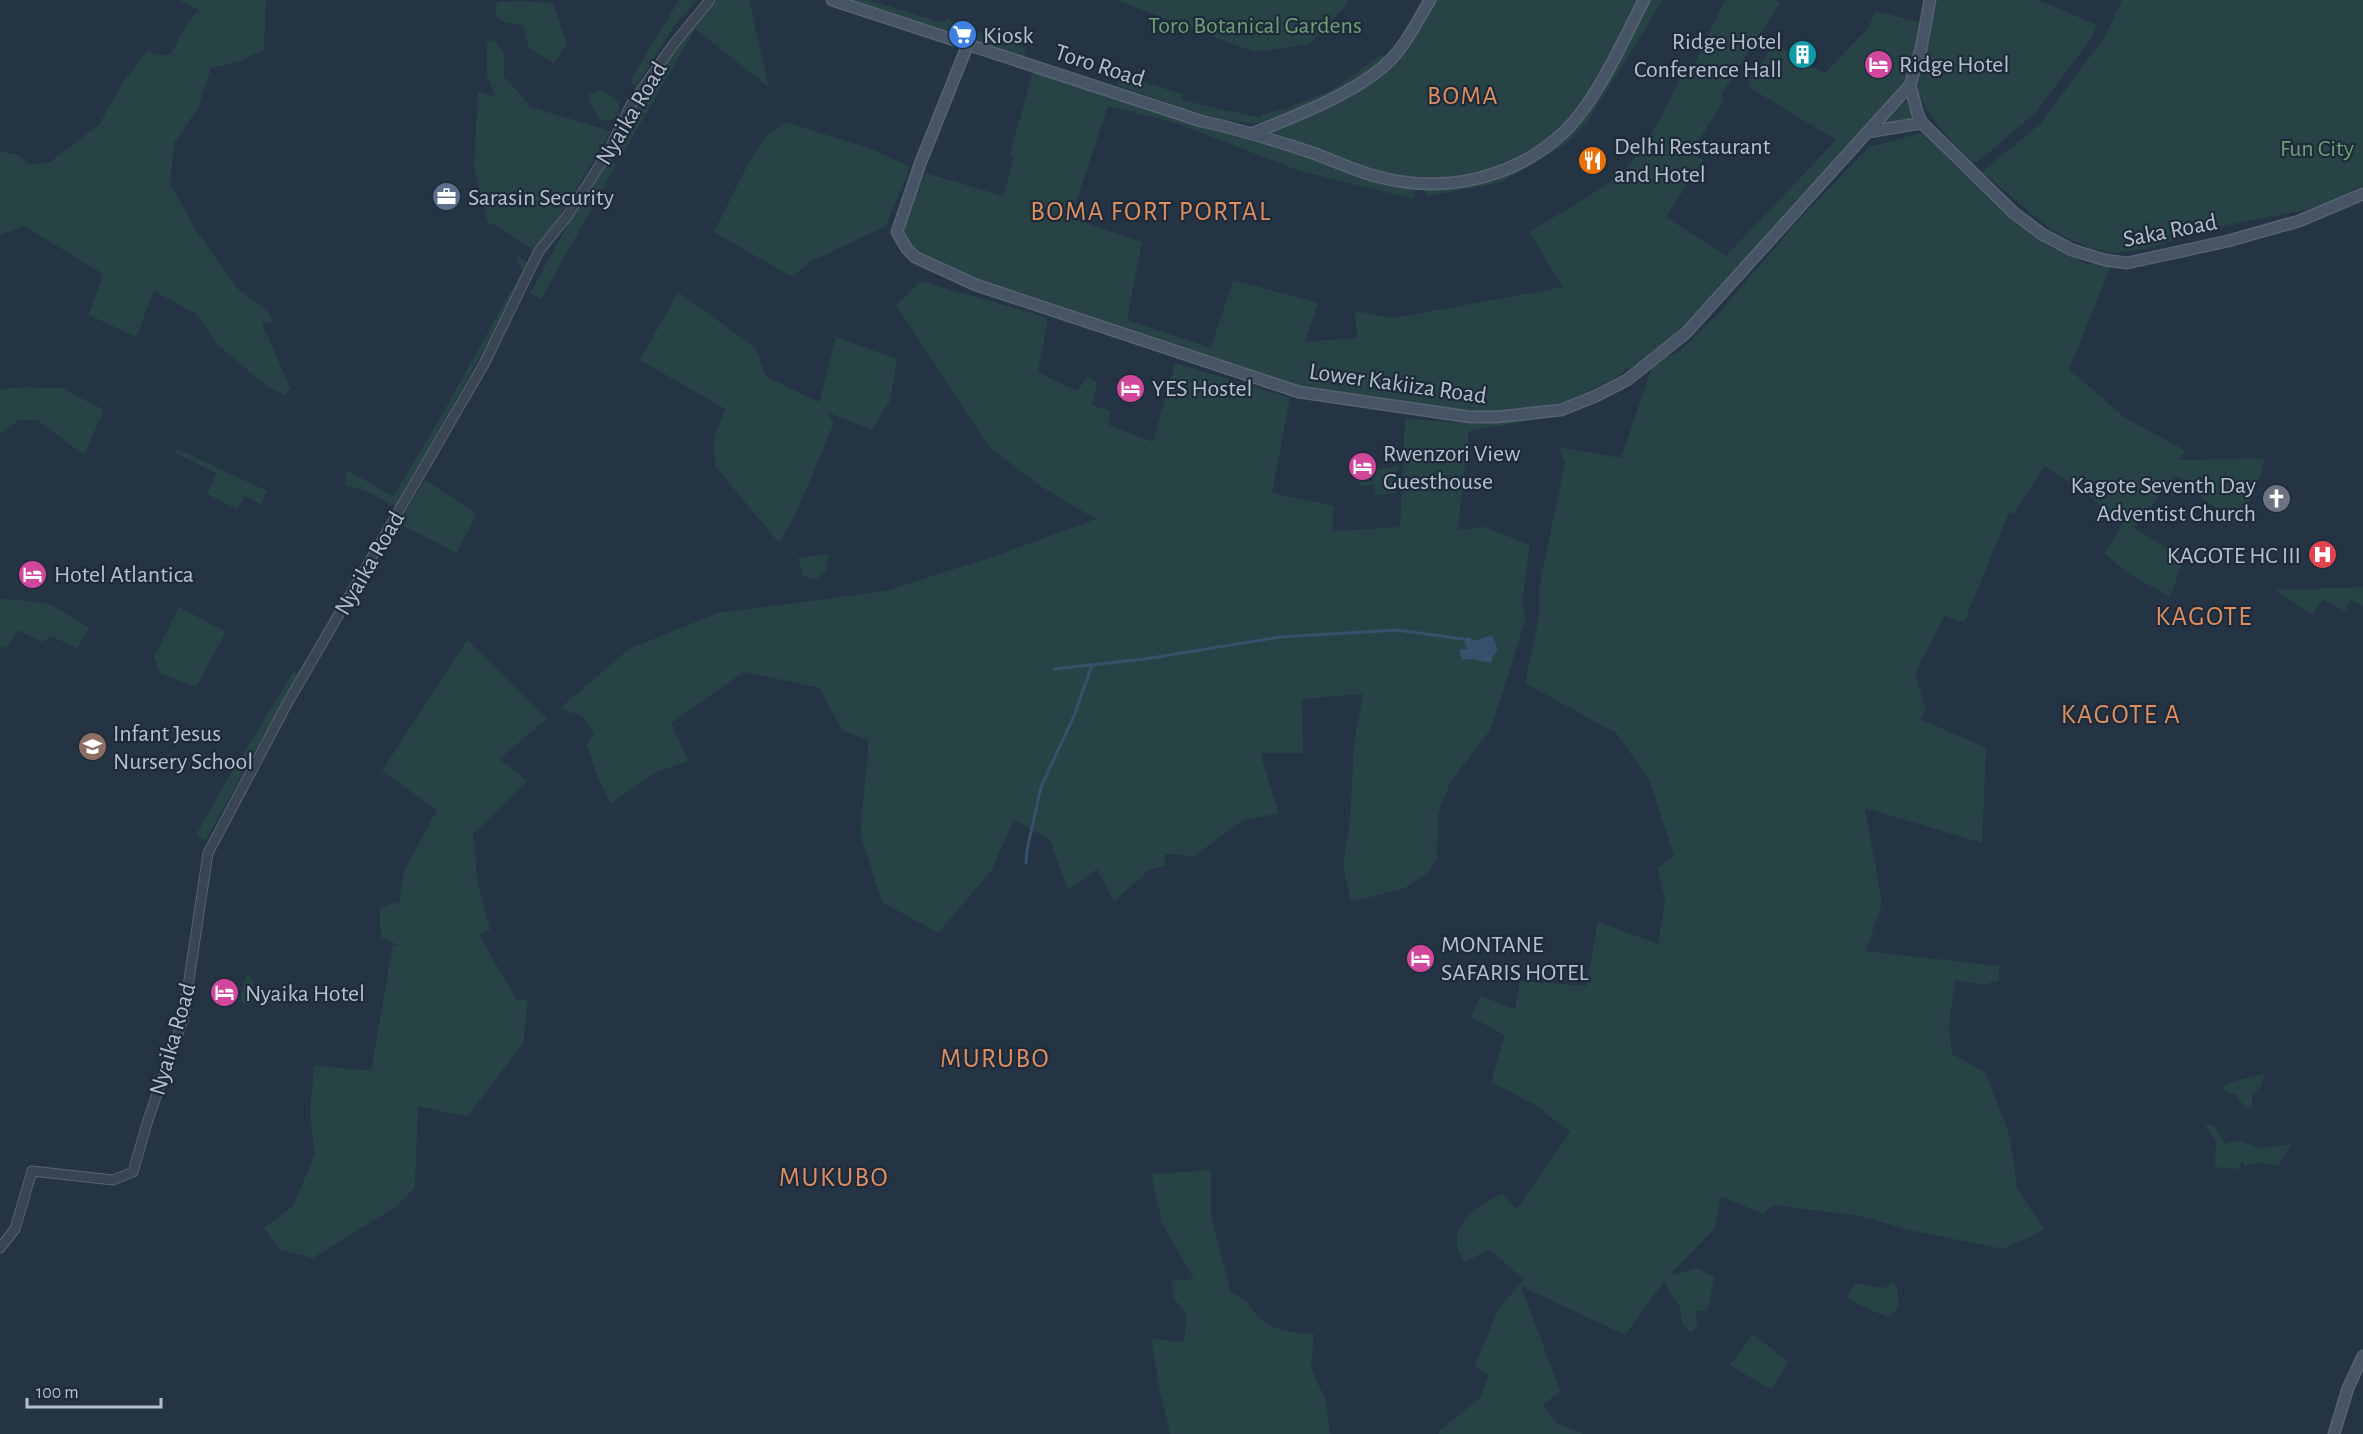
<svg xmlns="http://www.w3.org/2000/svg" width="2363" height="1434" font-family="'Alegreya Sans',sans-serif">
  <rect width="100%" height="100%" fill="#243444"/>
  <path fill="#274345" d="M 179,0 L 266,0 L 264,50 L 240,61 L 211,68 L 198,108 L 174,143 L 170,183 L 195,229 L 239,290 L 267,311 L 273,321 L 262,324 L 291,389 L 284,395 L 268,387 L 218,345 L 196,314 L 154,291 L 136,337 L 89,315 L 88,317 L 103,274 L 24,226 L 0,235 L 0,151 L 18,155 L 29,164 L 50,162 L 99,125 L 121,85 L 148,50 L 156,55 L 171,54 L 186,25 L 199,10 Z
    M 679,0 L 697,0 L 674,26 L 636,87 L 630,81 Z
    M 718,0 L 749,0 L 769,87 L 695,29 L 621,157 L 611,149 C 641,97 672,40 718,0 Z
    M 847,0 L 869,0 L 943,23 L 947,18 L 960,26 L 1026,48 L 1024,57 Z
    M 1116,0 L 1349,0 L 1344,7 L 1310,44 L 1254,52 Z
    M 1430,0 L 1638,0 L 1586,103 L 1562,131 L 1498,170 L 1471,178 L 1383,177 L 1307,150 L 1282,135 L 1262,130 L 1382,69 Z
    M 1648,0 L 1663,0 L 1587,123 L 1563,146 L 1502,182 L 1426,197 L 1425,188 L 1466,184 L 1568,133 Z
    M 1725,0 L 1775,0 L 1780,3 L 1721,95 L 1725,99 L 1692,151 L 1703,160 L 1666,217 L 1726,256 L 1836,140 L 1747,86 L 1774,43 C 1792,52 1806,65 1825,73 L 1869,27 L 1875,11 L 1919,22 L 1912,62 L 1903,85 L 1856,141 L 1803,194 L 1720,288 L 1676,335 L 1659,349 L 1613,379 L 1561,405 L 1493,414 L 1456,409 L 1424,410 L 1290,385 L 979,283 L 919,255 L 910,246 L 904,232 L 906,218 L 925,173 L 1004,196 L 1014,156 L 1010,154 L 1034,68 L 1416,186 L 1414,199 L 1300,171 L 1173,122 L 1108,106 L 1071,218 L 1142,242 L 1127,320 L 1211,348 L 1233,280 L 1318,303 L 1305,342 L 1357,338 L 1355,311 L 1394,318 L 1563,287 L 1529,232 C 1558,214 1589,198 1616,177 C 1645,155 1667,104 1683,72 L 1689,75 Z
    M 1936,0 L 2038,0 L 2097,25 L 2090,40 L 2036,112 L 1979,161 L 1972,162 C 1952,142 1911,103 1918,73 C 1923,48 1935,26 1936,0 Z
    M 2122,0 L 2363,0 L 2363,186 L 2317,208 L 2206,229 L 2148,249 L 2113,253 L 2087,247 L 2051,230 L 1982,172 L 2040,124 L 2105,36 Z
    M 520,1 L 553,3 L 567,44 L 554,63 L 529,48 L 523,25 L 505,23 L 495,15 L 497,2 Z
    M 494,40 L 504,54 L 504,77 L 529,104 L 527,106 L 611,131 L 538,253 L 496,225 L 488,223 L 474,167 L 478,92 L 496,97 L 487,75 L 487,42 Z
    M 1382,54 L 1387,60 C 1353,83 1292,126 1250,123 C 1211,121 1155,97 1117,85 L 1119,74 L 1182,94 L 1181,100 L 1261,118 L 1261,115 L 1287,108 L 1333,89 Z
    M 602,89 L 619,103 L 619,116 L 608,121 L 600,119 L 591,105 L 588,94 Z
    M 1912,99 L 1915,118 L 1879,128 L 1905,101 Z
    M 786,122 L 874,150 L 910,167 L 886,226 L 810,262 L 792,277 L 714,232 L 749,162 L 767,135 Z
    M 1924,132 L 1958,169 L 2034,234 L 2087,265 L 2114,259 L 2069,369 L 2124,417 L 2186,451 L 2177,460 L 2264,458 L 2261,475 L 2241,521 L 2203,500 L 2199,489 L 2175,475 L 2134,528 L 2184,558 L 2170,597 L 2127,573 L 2105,553 L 2123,523 L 2112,517 L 2090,496 L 2045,466 L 2013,514 L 2009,513 L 1964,622 L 1944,616 L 1915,673 L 1926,711 L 1920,719 L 1986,748 L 1982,843 L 1865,808 L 1882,903 L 1866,951 L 1999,966 L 1999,980 L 1984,985 L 1955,980 L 1949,1024 L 1952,1054 L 1985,1072 L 2010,1137 L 2017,1188 L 2044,1230 L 2003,1249 L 1909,1230 L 1860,1216 L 1774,1205 L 1763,1214 L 1721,1196 L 1714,1229 L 1669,1276 L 1696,1268 L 1715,1277 L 1707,1311 L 1695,1311 L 1698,1326 L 1691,1332 L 1682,1324 L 1680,1306 L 1669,1293 L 1665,1280 L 1625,1335 L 1521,1286 L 1560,1391 L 1543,1405 L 1557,1423 L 1584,1434 L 1439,1434 L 1439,1431 L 1480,1398 L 1488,1376 L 1475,1366 L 1499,1308 L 1524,1280 L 1489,1249 L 1464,1263 C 1462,1258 1458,1251 1457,1245 C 1453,1220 1484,1204 1502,1193 L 1517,1209 L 1570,1132 L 1535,1105 L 1491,1082 L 1505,1035 L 1471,1017 L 1480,996 L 1515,1009 L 1520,981 L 1586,986 L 1598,922 L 1658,944 L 1665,900 L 1657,868 L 1674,856 L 1649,779 L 1616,733 L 1525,683 L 1539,616 L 1539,587 L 1565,463 L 1559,447 L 1621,458 L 1653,364 L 1680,351 L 1719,313 L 1794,225 L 1869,147 Z
    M 608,157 L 616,165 L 541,299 L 530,293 L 569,222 Z
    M 516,254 L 531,265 L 396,507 L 366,491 L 345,485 L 347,470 L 393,496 L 439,420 L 522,271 Z
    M 921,281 L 1048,318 L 1038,372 L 1077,391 L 1088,376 L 1097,382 L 1092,405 L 1110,411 L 1109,425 L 1153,442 L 1175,363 L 1290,398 L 1272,493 L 1334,506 L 1332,531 L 1400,527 L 1405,418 L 1471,424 L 1546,418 L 1469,431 L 1458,530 L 1485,527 L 1530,545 L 1522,603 L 1526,618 L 1491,729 L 1451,781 L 1438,813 L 1437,859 L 1428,872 L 1405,888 L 1351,902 L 1343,865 L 1350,820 L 1354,744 L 1363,694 L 1302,699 L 1303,753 L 1260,753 L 1279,813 L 1242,821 L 1194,856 L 1165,854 L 1165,866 L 1149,870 L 1114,902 L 1097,869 L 1068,890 L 1050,840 L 1014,820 L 991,871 L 938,933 L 882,902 L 860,833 L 869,740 L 843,731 L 819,688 L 744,672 L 671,723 L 688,761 L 656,772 L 610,804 L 595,770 L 587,744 L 594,734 L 581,715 L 559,709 L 629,649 L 718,613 L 885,591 L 995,556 L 1096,519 L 1043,488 L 989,447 L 896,305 Z
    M 678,292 L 756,348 L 765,376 L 819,402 L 836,337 L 897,359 L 890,401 L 871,430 L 827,412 L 834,423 L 797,511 L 779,543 L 715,466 L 714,437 L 725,409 L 640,360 Z
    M 24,387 L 61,388 L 104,410 L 84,455 L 37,420 L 19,420 L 0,433 L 0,389 Z
    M 177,449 L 267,491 L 261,504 L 245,496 L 237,509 L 207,494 L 216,473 L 176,453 Z
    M 1399,466 L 1393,478 L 1395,493 L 1376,495 L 1374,485 L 1360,486 L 1360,482 L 1373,481 L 1372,470 Z
    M 425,480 L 477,514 L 456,554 L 439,543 L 398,524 Z
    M 828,554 L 826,571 L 816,579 L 803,576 L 798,558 Z
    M 2363,587 L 2363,606 L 2351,600 L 2345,611 L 2323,600 L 2312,615 L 2275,590 Z
    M 0,598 L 50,604 L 89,628 L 77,648 L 51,636 L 42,642 L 18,630 L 6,648 L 0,646 Z
    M 179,607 L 226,632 L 196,687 L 160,673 L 154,657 Z
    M 467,640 L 547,719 L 499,759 L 528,781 L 473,834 L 478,883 L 490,930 L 479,935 L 516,999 L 528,1000 L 523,1043 L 467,1117 L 418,1106 L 415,1187 L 397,1206 L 313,1258 L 280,1250 L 264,1228 L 293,1206 L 315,1154 L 310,1113 L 314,1065 L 371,1071 L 393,945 L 400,946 L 381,937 L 379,908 L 397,902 L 399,904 L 404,871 L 437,810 L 382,771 Z
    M 294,671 L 298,674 L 206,840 L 196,835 L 225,783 Z
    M 248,975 L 254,981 L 251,1002 L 248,1005 L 242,1002 L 241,999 L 244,981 Z
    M 2265,1073 L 2261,1086 L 2252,1095 L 2252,1108 L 2245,1108 L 2237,1096 L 2224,1090 L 2225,1084 Z
    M 2205,1125 L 2214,1126 L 2225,1144 L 2237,1140 L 2262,1148 L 2292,1144 L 2278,1166 L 2257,1163 L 2245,1166 L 2242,1160 L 2239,1169 L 2214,1167 L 2217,1142 Z
    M 1211,1170 L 1211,1216 L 1231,1293 C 1252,1300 1252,1315 1267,1324 C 1281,1332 1298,1333 1314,1334 L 1311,1368 L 1326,1401 L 1330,1434 L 1170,1434 L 1160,1392 L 1151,1338 L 1184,1342 L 1187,1314 L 1174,1299 L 1172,1281 L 1194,1279 L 1162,1223 L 1151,1174 Z
    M 1894,1280 L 1898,1293 L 1898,1308 L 1889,1317 L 1872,1311 L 1847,1298 L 1855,1283 L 1885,1288 Z
    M 1753,1334 L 1788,1362 L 1771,1390 L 1730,1365 Z"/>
  <path fill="#37506c" d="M 1492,635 L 1498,650 L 1493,656 L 1491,663 L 1472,659 L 1462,660 L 1459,650 L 1468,649 L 1463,639 L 1469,637 L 1474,641 Z"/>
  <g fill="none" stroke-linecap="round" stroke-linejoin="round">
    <path stroke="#37506c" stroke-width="3" d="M 1054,669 L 1145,659 L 1279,637 L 1397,630 L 1463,639
      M 1026,863 L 1027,850 L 1041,787 L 1074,716 L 1092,665"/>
    <defs>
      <path id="tertiary" d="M 0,1248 L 15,1229 L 32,1171 L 113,1180 L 133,1172 L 148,1120 L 183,1020 L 208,853 L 288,702 L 484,364 L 539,251 L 568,215 L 608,152 L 631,105 L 673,45 L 710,0"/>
      <path id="secondary" d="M 832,0 L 1201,121 C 1239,129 1274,140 1310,152 C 1333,160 1355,171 1379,177 C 1444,194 1514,179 1564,132 C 1596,102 1624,39 1644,0
        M 968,44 L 920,164 L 897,232 L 907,249 L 915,257 L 976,285 L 1299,392 L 1470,417 L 1497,417 L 1561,410 L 1596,396 L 1627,380 L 1686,333 L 1910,85 L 1921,49 L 1930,0
        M 1910,85 L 1918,115 L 1922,123 L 2014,213 L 2042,234 L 2072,250 L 2105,260 L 2127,263 L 2228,241 L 2299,221 L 2363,194
        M 1868,132 L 1922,123
        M 1253,133 C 1296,116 1365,90 1395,55 C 1409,39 1419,18 1430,0
        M 2334,1434 L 2348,1388 L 2363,1356"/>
    </defs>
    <use href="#tertiary" stroke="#576370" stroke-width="11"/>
    <use href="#secondary" stroke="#576370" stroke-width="13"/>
    <use href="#tertiary" stroke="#394553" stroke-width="9"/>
    <use href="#secondary" stroke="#475466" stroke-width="10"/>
  </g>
  <defs>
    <symbol id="supermarket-disc" viewBox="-11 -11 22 22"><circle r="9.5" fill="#3f7fe0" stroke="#1e2a39"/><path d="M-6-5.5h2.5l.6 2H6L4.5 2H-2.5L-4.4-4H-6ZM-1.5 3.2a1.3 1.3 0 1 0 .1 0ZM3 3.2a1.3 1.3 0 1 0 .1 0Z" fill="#fff"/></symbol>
    <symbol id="building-disc" viewBox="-11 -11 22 22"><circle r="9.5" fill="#0f9aa8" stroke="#1e2a39"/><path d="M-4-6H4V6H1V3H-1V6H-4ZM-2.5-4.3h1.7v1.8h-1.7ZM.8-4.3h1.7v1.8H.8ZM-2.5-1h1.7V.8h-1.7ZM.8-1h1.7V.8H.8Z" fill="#fff"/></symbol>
    <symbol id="hotel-disc" viewBox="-11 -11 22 22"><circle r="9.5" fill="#d1479c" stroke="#1e2a39"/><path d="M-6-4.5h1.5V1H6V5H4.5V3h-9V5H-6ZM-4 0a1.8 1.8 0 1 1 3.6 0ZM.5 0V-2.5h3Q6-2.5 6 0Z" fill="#fff"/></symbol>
    <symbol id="restaurant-disc" viewBox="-11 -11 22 22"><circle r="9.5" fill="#e8710a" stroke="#1e2a39"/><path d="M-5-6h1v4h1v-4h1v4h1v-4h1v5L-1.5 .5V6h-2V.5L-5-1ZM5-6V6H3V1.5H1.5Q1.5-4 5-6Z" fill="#fff"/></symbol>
    <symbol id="office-disc" viewBox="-11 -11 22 22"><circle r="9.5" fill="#5c6f8a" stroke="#1e2a39"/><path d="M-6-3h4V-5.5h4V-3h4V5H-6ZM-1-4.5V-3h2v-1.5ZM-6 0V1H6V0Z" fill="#fff"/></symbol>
    <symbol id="church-disc" viewBox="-11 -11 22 22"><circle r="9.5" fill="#6b7280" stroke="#1e2a39"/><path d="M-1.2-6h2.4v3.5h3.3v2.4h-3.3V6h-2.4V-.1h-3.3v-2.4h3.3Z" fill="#fff"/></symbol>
    <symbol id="hospital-disc" viewBox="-11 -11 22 22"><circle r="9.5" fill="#e0444e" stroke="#1e2a39"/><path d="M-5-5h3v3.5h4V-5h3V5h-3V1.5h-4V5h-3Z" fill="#fff"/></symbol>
    <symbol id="school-disc" viewBox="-11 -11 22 22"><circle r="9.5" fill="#8d6e63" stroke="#1e2a39"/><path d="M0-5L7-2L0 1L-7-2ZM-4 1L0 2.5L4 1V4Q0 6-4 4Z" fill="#fff"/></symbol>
  </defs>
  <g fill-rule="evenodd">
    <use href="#supermarket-disc" x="946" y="18" width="33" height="33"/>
    <use href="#building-disc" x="1786" y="38" width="33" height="33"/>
    <use href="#hotel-disc" x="1862" y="48" width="33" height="33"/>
    <use href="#restaurant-disc" x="1576" y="144" width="33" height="33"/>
    <use href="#office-disc" x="430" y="180" width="33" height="33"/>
    <use href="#hotel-disc" x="1114" y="372" width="33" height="33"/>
    <use href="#hotel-disc" x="1346" y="450" width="33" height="33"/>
    <use href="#church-disc" x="2260" y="482" width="33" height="33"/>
    <use href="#hospital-disc" x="2306" y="538" width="33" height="33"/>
    <use href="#hotel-disc" x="16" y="558" width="33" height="33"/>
    <use href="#school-disc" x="76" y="730" width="33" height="33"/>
    <use href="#hotel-disc" x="1404" y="942" width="33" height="33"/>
    <use href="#hotel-disc" x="208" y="976" width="33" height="33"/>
  </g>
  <g text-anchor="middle" stroke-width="4.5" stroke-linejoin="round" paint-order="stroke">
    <g font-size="24" fill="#6ca074" stroke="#1e2a39">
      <text x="1255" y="33">Toro Botanical Gardens</text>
      <text x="2317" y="156">Fun City</text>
    </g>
    <g font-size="24" fill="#b6c0cd" stroke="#1e2a39" text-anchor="start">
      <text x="983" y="43">Kiosk</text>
      <text x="1782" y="49" text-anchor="end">Ridge Hotel<tspan x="1782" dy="28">Conference Hall</tspan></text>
      <text x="1899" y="72">Ridge Hotel</text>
      <text x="1614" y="154">Delhi Restaurant<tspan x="1614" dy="28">and Hotel</tspan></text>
      <text x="468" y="205">Sarasin Security</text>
      <text x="1152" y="396">YES Hostel</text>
      <text x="1383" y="461">Rwenzori View<tspan x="1383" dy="28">Guesthouse</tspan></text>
      <text x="2256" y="493" text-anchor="end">Kagote Seventh Day<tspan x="2256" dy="28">Adventist Church</tspan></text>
      <text x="2301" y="563" text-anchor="end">KAGOTE HC III</text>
      <text x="54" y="582">Hotel Atlantica</text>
      <text x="113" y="741">Infant Jesus<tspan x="113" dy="28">Nursery School</tspan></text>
      <text x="1441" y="952">MONTANE<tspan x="1441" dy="28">SAFARIS HOTEL</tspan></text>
      <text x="245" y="1001">Nyaika Hotel</text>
    </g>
    <g font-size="24" fill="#b6c0cd" stroke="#1e2a39">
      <text transform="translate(1100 65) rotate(18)" y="8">Toro Road</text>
      <text transform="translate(631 113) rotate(-59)" y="8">Nyaika Road</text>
      <text transform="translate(2170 230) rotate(-11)" y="8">Saka Road</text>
      <text transform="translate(1398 383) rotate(8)" y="8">Lower Kakiiza Road</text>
      <text transform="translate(369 563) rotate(-60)" y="8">Nyaika Road</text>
      <text transform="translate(172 1039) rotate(-74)" y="8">Nyaika Road</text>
    </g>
    <g font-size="26" letter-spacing="1.5" fill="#de8f60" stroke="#1e2a39">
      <text x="1463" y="104">BOMA</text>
    </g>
    <g font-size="27" letter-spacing="1.5" fill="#de8f60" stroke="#1e2a39">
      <text x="1151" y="220">BOMA FORT PORTAL</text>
      <text x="2204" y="625">KAGOTE</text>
      <text x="2121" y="723">KAGOTE A</text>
      <text x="995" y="1067">MURUBO</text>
      <text x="834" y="1186">MUKUBO</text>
    </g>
  </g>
  <path d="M27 1398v9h134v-9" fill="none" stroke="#b6c0cd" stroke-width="3"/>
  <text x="36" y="1398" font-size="18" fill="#b6c0cd" stroke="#1e2a39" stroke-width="4.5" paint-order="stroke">100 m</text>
</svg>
